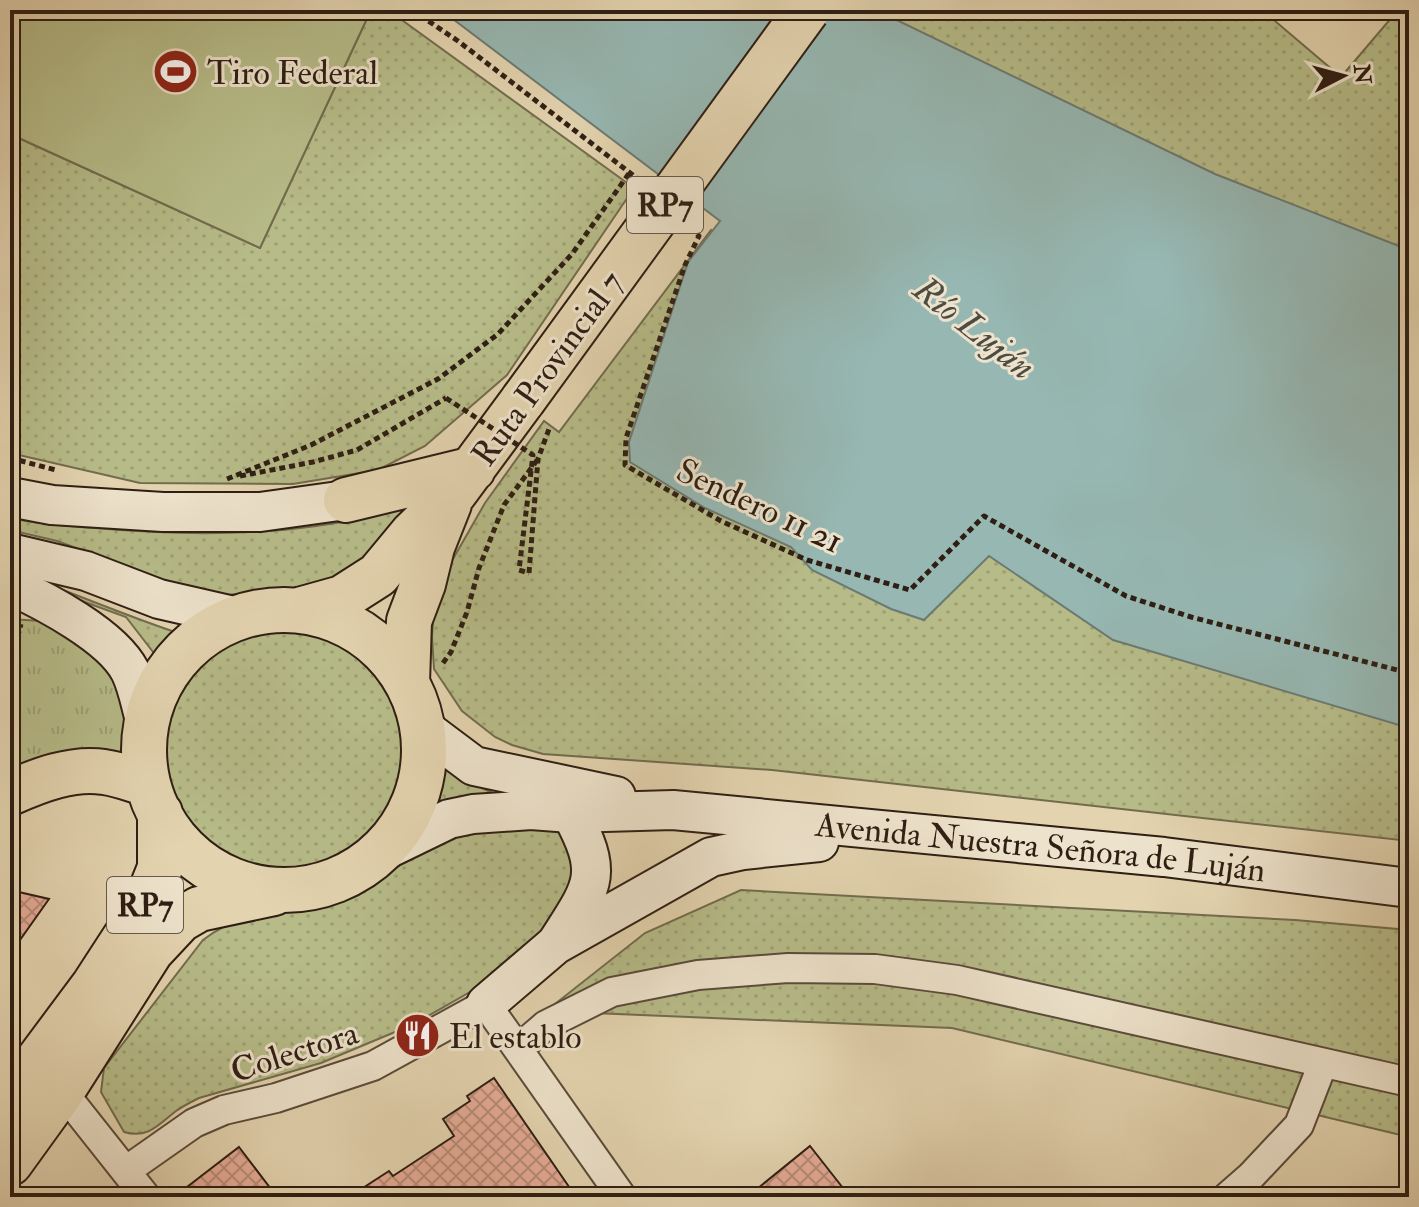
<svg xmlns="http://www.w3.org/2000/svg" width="1419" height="1207" font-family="'IM FELL Double Pica',serif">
  <defs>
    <pattern id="grass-dots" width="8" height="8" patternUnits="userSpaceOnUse" patternTransform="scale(2)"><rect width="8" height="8" fill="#b6bb88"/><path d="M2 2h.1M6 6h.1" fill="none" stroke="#9da074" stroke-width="1.8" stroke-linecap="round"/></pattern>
    <pattern id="park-tufts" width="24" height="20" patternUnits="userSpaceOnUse" patternTransform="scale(2)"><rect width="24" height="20" fill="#b6bb88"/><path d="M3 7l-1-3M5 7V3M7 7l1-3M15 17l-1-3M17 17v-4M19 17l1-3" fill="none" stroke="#9da074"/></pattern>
    <pattern id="building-cross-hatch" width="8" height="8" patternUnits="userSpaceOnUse" patternTransform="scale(2)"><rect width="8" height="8" fill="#e4ab95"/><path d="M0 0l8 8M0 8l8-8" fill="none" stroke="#b98b78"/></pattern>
  </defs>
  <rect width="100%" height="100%" fill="#e3d3af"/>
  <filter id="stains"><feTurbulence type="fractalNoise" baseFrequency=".0025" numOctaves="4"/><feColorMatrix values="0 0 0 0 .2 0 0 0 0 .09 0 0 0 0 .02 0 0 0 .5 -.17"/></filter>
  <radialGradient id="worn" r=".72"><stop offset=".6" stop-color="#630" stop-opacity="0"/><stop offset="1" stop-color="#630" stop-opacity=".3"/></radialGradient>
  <path fill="url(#grass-dots)" stroke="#726c4e" stroke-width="2" d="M 371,10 L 388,10 L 634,188 L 507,375 L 425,446 L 378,470 L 293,484 L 140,483 L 10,453 L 10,134 L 260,248 Z
    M 902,10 L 1262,10 L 1341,77 L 1398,10 L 1409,10 L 1409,376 L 845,81 Z
    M 711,230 L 816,335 L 1409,569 L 1409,841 L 772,770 L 543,754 L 512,745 L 495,737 L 462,711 L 434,669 L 432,637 L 434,606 L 441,580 L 485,503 L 544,421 L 559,432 Z
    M 429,499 L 385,555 L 328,589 L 222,595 L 184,588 L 57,541 L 10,530 L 10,518 C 38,524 67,526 95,528 C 185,536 282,537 370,516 C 390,511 409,505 429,499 Z
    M 36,580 C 86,598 134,619 184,635 L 160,661 L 126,617 L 60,593 Z
    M166 752a124 124 0 1 1 248 0a124 124 0 1 1-248 0Z
    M 442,770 C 459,771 476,787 493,793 C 512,799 536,799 556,802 L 439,804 Z
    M 542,822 L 576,840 L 572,907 L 505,972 L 414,1024 L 321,1063 L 199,1098 C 191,1102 183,1106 176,1111 C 158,1125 148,1139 124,1132 L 101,1092 L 104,1068 L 203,940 C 250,903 297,918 348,899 C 385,885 413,846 445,836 C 470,828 514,826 542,822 Z
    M 741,890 L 1295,920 L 1409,930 L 1409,1137 L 952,1028 L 546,1011 L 645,933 Z"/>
  <path fill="url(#park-tufts)" stroke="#726c4e" stroke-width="2" d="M 10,619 L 41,621 L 99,649 L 135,725 L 136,769 L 10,782 Z"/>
  <path fill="#b6bb88" stroke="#726c4e" stroke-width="2" d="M 10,10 L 371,10 L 260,248 L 10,134 Z"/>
  <path fill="#96b7b2" stroke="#6c7a72" stroke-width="2" d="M 441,10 L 876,10 L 1215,174 L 1409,250 L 1409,728 L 1113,640 L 989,556 L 924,620 L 891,609 L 812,570 L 791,547 L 705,508 L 630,462 L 629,442 L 688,262 L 720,221 Z"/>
  <path fill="url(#building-cross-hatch)" stroke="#2e1e13" stroke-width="2" d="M 10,890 L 49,899 L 10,954 Z
    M 494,1078 L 576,1197 L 349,1197 L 389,1171 L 393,1176 L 454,1136 L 443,1119 L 470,1101 L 467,1096 Z
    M 810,1146 L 850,1197 L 747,1197 Z
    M 239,1147 L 277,1197 L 174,1197 Z"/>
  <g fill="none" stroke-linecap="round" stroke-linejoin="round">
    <defs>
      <path id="street" d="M 518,1049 L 546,1025 L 612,992 L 698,975 L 788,968 L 875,969 L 957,980 L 1409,1082
        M 62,1091 L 146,1197
        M 127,1170 L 194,1123 L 224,1110 L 276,1098 L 373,1066 L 486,1004 L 622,1197
        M 1227,1197 L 1251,1176 L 1299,1125 L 1323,1063"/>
      <g id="secondary">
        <path d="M 10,497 L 52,505 L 163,512 L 260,512 L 346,500"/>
        <path d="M 10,553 L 86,571 L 159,599 L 242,618"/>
        <path d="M 10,585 C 45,601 112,636 130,671 C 138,687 141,707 146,724"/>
        <path d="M 422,727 L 474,766 L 616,796"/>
        <path id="s1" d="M 379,853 L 449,819 L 473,814 L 531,810 L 571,813 L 673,810 L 1164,857 L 1409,888"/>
        <path d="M 558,941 C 594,885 604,874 571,813"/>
        <path d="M 486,1004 L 555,945 L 711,857 L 743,850 L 819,842"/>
      </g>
      <path id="primary" d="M 346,500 L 473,469
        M 299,610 L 342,598 L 378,575 L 412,534 L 455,492 L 523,400
        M144 750a140 140 0 1 1 280 0a140 140 0 1 1-280 0Z
        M 407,683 L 409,621 L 423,584 L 432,547 L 449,504
        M 10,793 C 39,780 73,767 104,772 C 119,774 134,780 148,784
        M 10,1098 L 94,985 L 144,908 L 160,868 L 160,813
        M 10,1163 L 62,1091 L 151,951 L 180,920 L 199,909 L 274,893"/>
    </defs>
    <use href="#street" stroke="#5b4b3a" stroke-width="32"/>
    <use href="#secondary" stroke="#2e1e13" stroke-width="42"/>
    <use href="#primary" stroke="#2e1e13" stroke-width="48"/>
    <path stroke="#2e1e13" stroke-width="5" stroke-dasharray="6 4" stroke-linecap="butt" d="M 412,10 L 458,41 L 642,182
      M 690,227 L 699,236 L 685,265 L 626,438 L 625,465 L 721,521 L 807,560 L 910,590 L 984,516 L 1126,596 L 1191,617 L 1409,673
      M 10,458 L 56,470
      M 240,476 L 313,462 L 357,450 L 446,398
      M 227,479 L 311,445 L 438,379 L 498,334 L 572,254 L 630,172
      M 529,573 L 538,459 L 549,429
      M 443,663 L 451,652 L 467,612 L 479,568 L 504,505 L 538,459
      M 10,666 L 21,624"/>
    <use href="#street" stroke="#ede2cb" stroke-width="28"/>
    <use href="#secondary" stroke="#ede2cb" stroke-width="38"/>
    <use href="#primary" stroke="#e3d3af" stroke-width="44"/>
    <defs>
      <path id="primary-bridge" d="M 523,400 L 807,10"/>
    </defs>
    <use href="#primary-bridge" stroke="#2e1e13" stroke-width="48" stroke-linecap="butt"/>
    <path stroke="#2e1e13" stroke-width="5" stroke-dasharray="6 4" stroke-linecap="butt" d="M 446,398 L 533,455 L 519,570 L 529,573"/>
    <use href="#primary-bridge" stroke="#e3d3af" stroke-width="44"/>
  </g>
  <defs>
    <symbol id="stadium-disc" viewBox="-11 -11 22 22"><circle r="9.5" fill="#8f2418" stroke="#ede2cb"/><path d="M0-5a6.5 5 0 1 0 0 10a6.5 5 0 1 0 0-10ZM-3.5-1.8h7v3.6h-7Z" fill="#fff"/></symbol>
    <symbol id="restaurant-disc" viewBox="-11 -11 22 22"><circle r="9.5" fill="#8f2418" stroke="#ede2cb"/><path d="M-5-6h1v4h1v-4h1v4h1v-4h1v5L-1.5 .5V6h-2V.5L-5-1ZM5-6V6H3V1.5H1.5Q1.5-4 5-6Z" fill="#fff"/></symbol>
  </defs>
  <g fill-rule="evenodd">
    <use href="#stadium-disc" x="150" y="46" width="51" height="51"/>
    <use href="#restaurant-disc" x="392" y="1010" width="51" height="51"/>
  </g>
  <g text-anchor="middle" stroke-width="6" stroke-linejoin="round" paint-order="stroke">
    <g fill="#ede2cb" stroke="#67594a" stroke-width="2">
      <rect x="627" y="177" width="76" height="56" rx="6"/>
      <rect x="107" y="877" width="76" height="56" rx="6"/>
    </g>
    <g font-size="32" font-weight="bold" fill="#2e1e13">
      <text x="665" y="216">RP7</text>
      <text x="145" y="916">RP7</text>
    </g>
    <g font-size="34" fill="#2e1e13" stroke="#ede2cb" text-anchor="start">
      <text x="207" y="84">Tiro Federal</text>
      <text x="449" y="1048">El establo</text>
    </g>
    <g font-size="34" fill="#2e1e13" stroke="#ede2cb">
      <text transform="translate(547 368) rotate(-54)" y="12">Ruta Provincial 7</text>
      <text transform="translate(760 505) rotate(25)" y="12">Sendero 11 21</text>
      <text dy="12" stroke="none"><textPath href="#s1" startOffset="672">Avenida Nuestra Señora de Luján</textPath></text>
      <text transform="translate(294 1051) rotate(-18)" y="12">Colectora</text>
    </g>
    <g font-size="36" font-style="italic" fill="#4d4c43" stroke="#ede2cb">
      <text transform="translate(975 327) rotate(38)" y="13">Río Luján</text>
    </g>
  </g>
  <rect width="1419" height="1207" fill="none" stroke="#e3d3af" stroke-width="40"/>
  <rect x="12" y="12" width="1395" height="1183" fill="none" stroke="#2e1e13" stroke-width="4"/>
  <rect x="20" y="20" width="1379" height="1167" fill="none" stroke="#2e1e13" stroke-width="2"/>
  <g transform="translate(1343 76) rotate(84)" stroke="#ede2cb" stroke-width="6" paint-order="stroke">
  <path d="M0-6L14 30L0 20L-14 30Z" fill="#2e1e13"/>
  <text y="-12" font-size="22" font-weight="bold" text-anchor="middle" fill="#2e1e13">N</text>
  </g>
  <rect width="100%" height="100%" filter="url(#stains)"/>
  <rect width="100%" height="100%" fill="url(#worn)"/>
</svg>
